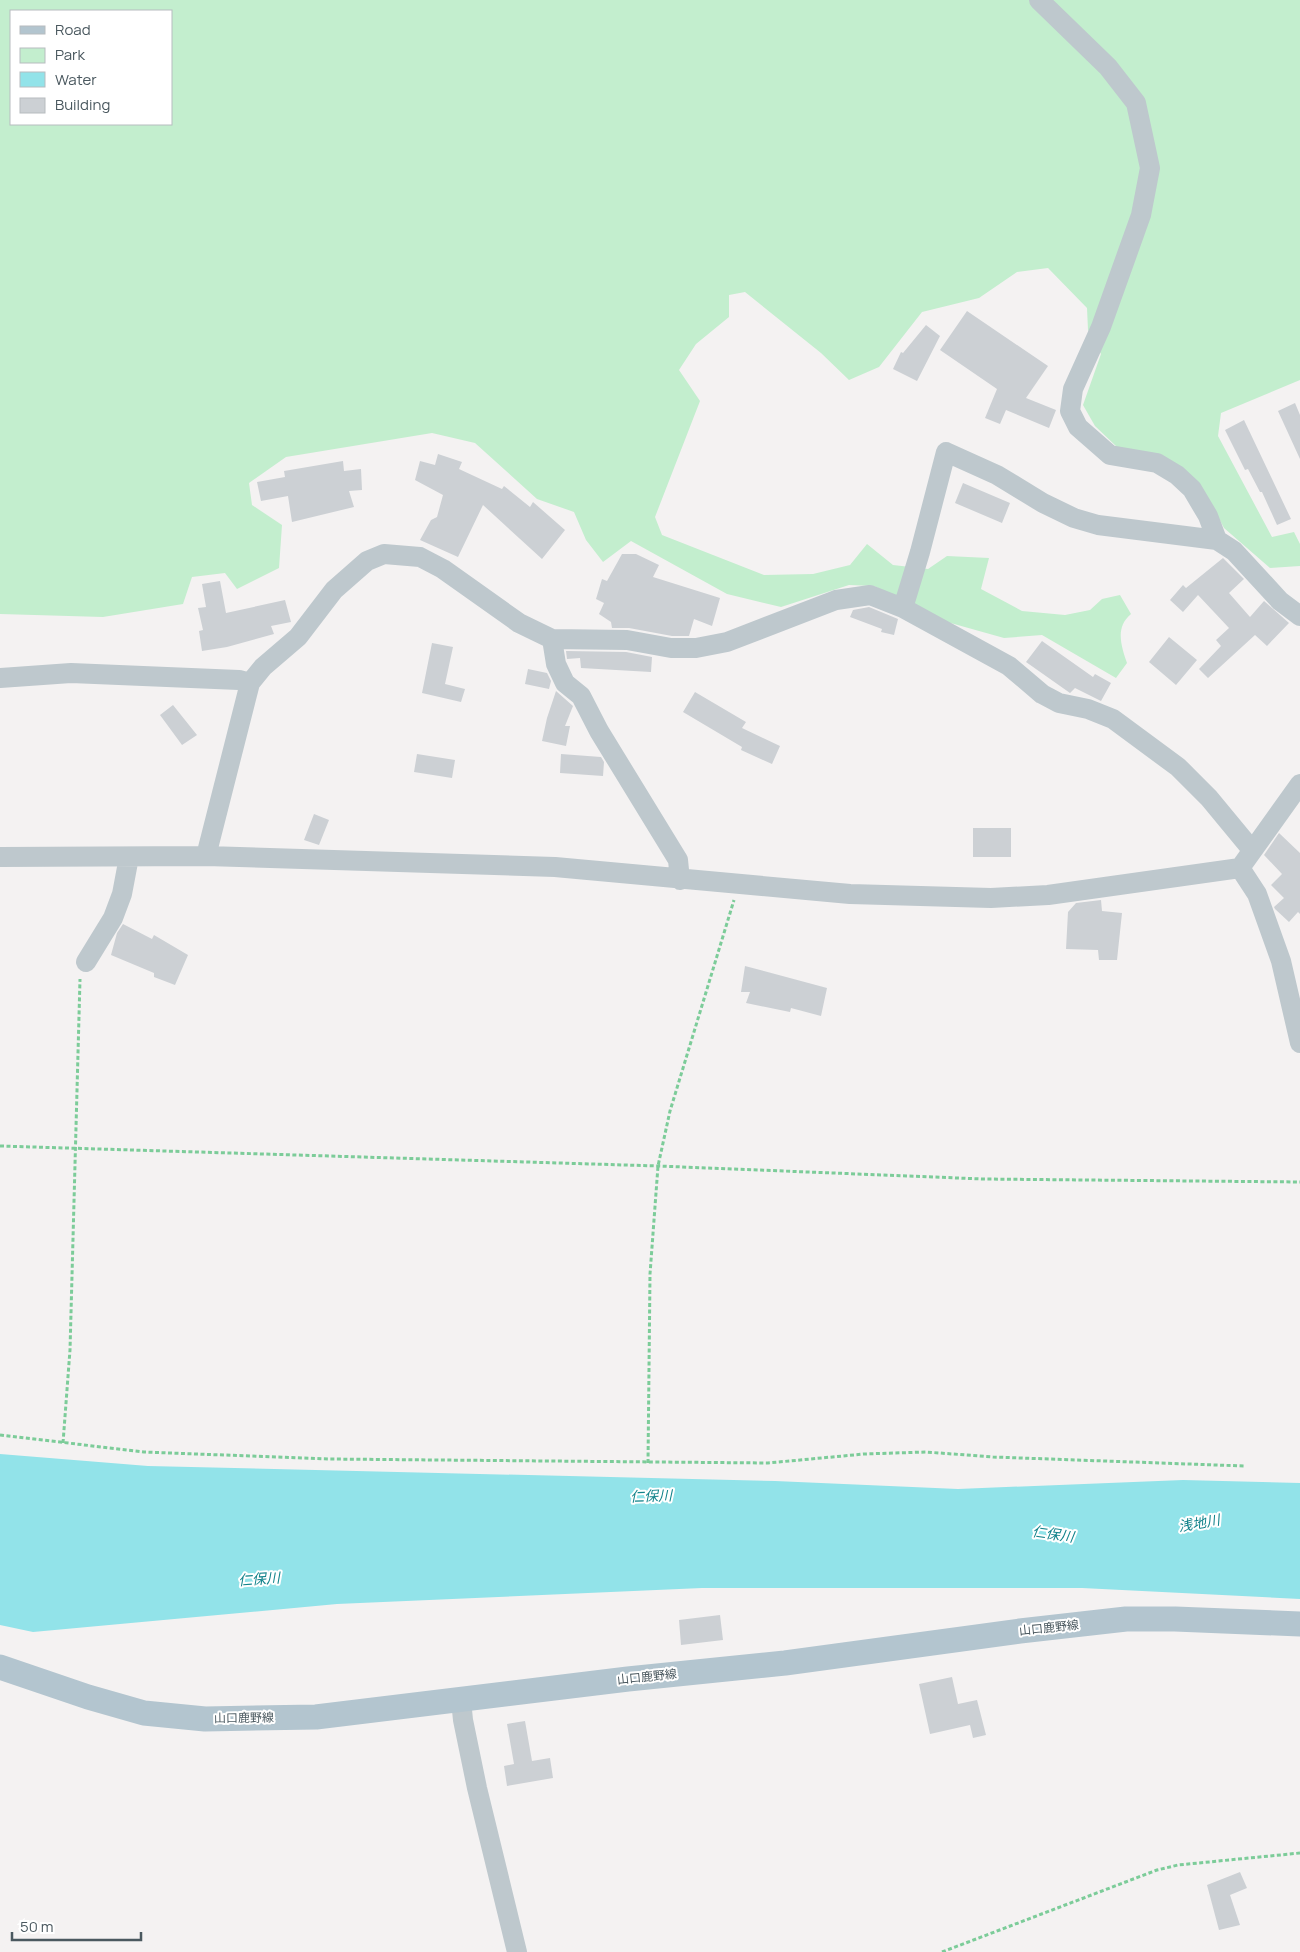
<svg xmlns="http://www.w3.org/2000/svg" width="1300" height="1952" font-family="Manrope,'Noto Sans JP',sans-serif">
  <rect width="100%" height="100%" fill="#f4f2f2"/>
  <path fill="#c3eece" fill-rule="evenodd" d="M 0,0 L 1300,0 L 1300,380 L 1221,413 L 1218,436 L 1272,537 L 1294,532 L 1300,544 L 1300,566 L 1270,568 L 1224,528 L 1207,496 L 1117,447 L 1095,426 L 1083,405 L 1101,354 L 1088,330 L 1087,308 L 1048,268 L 1017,272 L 979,298 L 922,312 L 879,367 L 849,380 L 821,353 L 745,292 L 729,295 L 729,317 L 696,344 L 679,370 L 700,401 L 655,517 L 662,535 L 764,575 L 813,574 L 850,565 L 867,544 L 893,565 L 928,569 L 947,556 L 989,558 L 981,589 L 1022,611 L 1065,615 L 1090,610 L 1102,599 L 1120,595 L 1131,614 C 1115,627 1121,646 1127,663 L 1116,678 L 1042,635 L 1004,638 L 947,622 L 874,586 L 849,585 L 781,607 L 727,594 L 631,541 L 603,562 L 586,540 L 574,512 L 537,499 L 475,443 L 432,433 L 286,457 L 249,483 L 252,505 L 282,525 L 279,568 L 237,589 L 225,573 L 192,577 L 183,604 L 103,617 L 0,614 ZM 11,11 L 171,11 L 171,124 L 11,124 Z"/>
  <path fill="#92e3e9" d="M 0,1454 L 148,1466 L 775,1481 L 958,1489 L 1183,1480 L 1300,1483 L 1300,1599 L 1082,1588 L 702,1588 L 337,1604 L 33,1632 L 0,1625 Z"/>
  <path fill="#ccd0d4" d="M 967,311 L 1048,366 L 1026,398 L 1056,410 L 1049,428 L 1006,410 L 1000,424 L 985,418 L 997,389 L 940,350 Z
    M 926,325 L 940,336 L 917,381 L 893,369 L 901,352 L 903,353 Z
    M 1295,403 L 1300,415 L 1300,459 L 1278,411 Z
    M 1244,420 L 1291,519 L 1277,525 L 1262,492 L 1260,492 L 1248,469 L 1245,470 L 1225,430 Z
    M 438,454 L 462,462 L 459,469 L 502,489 L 504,486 L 530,507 L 533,502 L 565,530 L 542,559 L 483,505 L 458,557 L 420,540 L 431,520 L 437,517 L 443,495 L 415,480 L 420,461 L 435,465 Z
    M 343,461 L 344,471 L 361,469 L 362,490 L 349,491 L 354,507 L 292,522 L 288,496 L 261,501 L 257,482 L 285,477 L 284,471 Z
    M 963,483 L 1010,503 L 1002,523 L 955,503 Z
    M 622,554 L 636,554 L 659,565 L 653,577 L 720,598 L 712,626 L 694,619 L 689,636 L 672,636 L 629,628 L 612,628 L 611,622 L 599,614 L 604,603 L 596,599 L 602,579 L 607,581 Z
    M 1223,558 L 1244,579 L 1229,593 L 1250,617 L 1264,601 L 1289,623 L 1267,646 L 1255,635 L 1208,678 L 1199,669 L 1221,646 L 1216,640 L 1229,628 L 1198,595 L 1183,612 L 1170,600 L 1183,585 L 1186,588 Z
    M 220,581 L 226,613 L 285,600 L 291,622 L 271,626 L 274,634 L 227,647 L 202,651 L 199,631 L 203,630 L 198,608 L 206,607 L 202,584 Z
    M 869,607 L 898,619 L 894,635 L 881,632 L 882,629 L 850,617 L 853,610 Z
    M 1169,637 L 1197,660 L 1176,685 L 1149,662 Z
    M 1042,641 L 1093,677 L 1095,674 L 1111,683 L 1101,701 L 1075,688 L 1070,693 L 1026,662 Z
    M 432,643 L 453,647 L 445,684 L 465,689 L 461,702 L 422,693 Z
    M 566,651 L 626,652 L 652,657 L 651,672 L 581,668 L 580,658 L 567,659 Z
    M 528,669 L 547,673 L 551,681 L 549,689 L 525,684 Z
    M 556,691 L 573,706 L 565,726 L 570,726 L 566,746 L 542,741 L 547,718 Z
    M 695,692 L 746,722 L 742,728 L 780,746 L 772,764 L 741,750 L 742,747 L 683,712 Z
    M 173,705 L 197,735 L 182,745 L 160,715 Z
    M 417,754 L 455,760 L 452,778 L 414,772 Z
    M 561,754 L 601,757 L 604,762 L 603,776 L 560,773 Z
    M 314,814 L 329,820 L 319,845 L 304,840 Z
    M 973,828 L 1011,828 L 1011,857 L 973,857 Z
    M 1279,833 L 1300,853 L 1300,914 L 1298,912 L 1289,922 L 1275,909 L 1274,907 L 1284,898 L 1271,885 L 1282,874 L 1264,855 Z
    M 1101,900 L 1102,911 L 1122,913 L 1117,960 L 1099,960 L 1098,950 L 1066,949 L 1068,912 L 1076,903 Z
    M 123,924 L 152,939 L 154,935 L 188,955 L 175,985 L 154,977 L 154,973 L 111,955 L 117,933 Z
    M 745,966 L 827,988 L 821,1016 L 791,1008 L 790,1012 L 746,1003 L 750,992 L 741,992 Z
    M 720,1615 L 723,1640 L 681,1645 L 679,1620 Z
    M 952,1677 L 958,1704 L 977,1700 L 986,1735 L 973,1738 L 970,1725 L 930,1734 L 919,1684 Z
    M 525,1721 L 532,1761 L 550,1758 L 553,1778 L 507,1786 L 504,1766 L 514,1764 L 507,1724 Z
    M 1240,1872 L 1247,1888 L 1230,1895 L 1240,1925 L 1219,1930 L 1207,1885 Z"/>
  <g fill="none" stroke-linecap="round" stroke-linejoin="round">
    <path stroke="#7ccc99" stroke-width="3" stroke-dasharray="4 2.5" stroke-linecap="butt" d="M 0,1146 L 658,1166 L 983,1179 L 1300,1182
      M 0,1435 L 144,1452 L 329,1459 L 768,1463 L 864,1454 L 926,1452 L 993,1457 L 1244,1466
      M 63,1443 L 70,1350 L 80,979
      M 648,1463 L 650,1274 L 658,1166 L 670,1111 L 734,900
      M 942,1952 L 1157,1870 L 1178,1865 L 1300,1853"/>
    <path stroke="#bec8cd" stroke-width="20" d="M 1039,0 L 1108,67 L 1136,103 L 1150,168 L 1141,215 L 1101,327 L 1073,389 L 1070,411 L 1078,427 L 1110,455 L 1157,463 L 1177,475 L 1192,489 L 1208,516 L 1217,540
      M 903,608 L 920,552 L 946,452 L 997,475 L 1043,503 L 1074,518 L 1098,525 L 1217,540 L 1234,551 L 1280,601 L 1300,616
      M 552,639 L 556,664 L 565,683 L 581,696 L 599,731 L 678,860 L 680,880
      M 0,678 L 71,673 L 239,680 L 250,683
      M 206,856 L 250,683 L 263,667 L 298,637 L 334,590 L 367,561 L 384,554 L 420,557 L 443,569 L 519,623 L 552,639 L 627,640 L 671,648 L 696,648 L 727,642 L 836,600 L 870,595 L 903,608 L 1009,666 L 1042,694 L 1059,703 L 1088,709 L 1113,719 L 1178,767 L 1209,798 L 1252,850
      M 0,857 L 206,856 L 555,867 L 850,894 L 991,898 L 1048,895 L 1240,868 L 1300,784
      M 1240,868 L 1257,894 L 1281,961 L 1300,1043
      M 86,962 L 113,918 L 122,894 L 129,857
      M 461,1700 L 463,1720 L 477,1788 L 517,1952"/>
    <path stroke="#b3c5cf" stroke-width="25" d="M 0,1667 L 88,1697 L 144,1713 L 205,1719 L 316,1717 L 628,1679 L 785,1663 L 1020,1631 L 1126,1619 L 1175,1619 L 1300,1624"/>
  </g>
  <g text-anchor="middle" stroke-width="4" stroke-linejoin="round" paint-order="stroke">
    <g font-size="12" fill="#4a585f" stroke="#fff">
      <text transform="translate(1049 1628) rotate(-6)" y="4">山口鹿野線</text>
      <text transform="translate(647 1677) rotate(-6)" y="4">山口鹿野線</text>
      <text transform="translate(244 1718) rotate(-1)" y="4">山口鹿野線</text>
    </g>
    <g font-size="14" font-style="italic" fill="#12838b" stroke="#fff">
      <text transform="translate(651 1496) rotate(-2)" y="5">仁保川</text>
      <text transform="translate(1199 1523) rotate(-10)" y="5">浅地川</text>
      <text transform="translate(1053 1534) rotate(8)" y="5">仁保川</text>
      <text transform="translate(259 1579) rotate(-4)" y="5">仁保川</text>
    </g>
  </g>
  <rect x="10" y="10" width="162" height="115" fill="#ffffff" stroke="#b7bcbf"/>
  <rect x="20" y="26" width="25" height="8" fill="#b3c5cf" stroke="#b7bcbf"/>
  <text x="55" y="35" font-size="15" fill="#4a585f">Road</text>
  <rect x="20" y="48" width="25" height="15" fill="#c3eece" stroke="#b7bcbf"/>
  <text x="55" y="60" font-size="15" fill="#4a585f">Park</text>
  <rect x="20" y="72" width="25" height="15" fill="#92e3e9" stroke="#b7bcbf"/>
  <text x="55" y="85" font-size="15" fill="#4a585f">Water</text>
  <rect x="20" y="98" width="25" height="15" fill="#ccd0d4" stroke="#b7bcbf"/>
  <text x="55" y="110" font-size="15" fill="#4a585f">Building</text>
  <path d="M12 1932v8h129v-8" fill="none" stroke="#4a585f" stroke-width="2.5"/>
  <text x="20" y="1932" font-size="15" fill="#4a585f" stroke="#ffffff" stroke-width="4" paint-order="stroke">50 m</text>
</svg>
